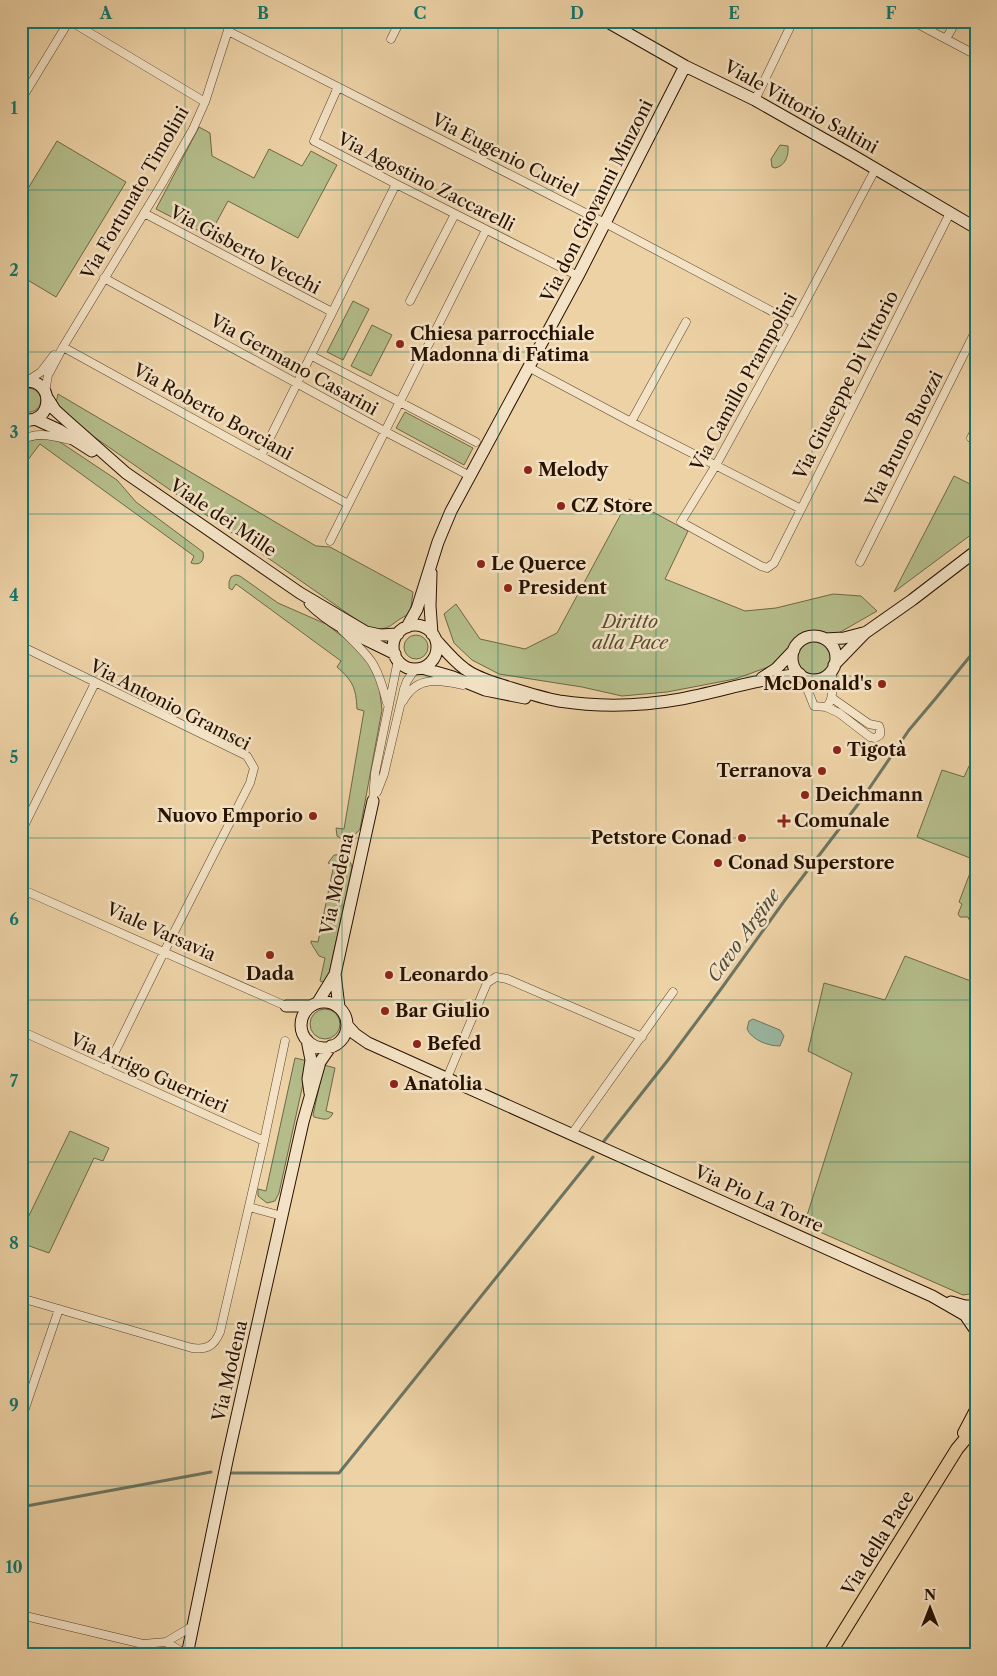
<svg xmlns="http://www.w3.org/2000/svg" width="997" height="1676" font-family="'Libre Caslon Text',serif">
  <rect width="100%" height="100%" fill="#edd2a6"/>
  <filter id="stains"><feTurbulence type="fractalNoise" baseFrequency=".004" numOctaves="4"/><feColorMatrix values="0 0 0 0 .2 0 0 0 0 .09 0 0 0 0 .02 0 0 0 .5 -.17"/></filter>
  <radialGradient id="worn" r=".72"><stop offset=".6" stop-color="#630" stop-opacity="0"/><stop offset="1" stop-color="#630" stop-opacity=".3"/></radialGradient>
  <path fill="#b4bd8a" stroke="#6e6745" d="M 199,127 L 210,133 L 212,156 L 254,178 L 269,149 L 302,166 L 311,151 L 337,165 L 298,238 L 228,201 L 209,236 L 156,209 Z
    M 57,141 L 126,182 L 56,297 L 21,276 L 21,200 Z
    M 780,145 L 788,146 C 789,156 785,166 775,168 L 772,167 L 771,159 Z
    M 353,301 L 369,309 L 343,360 L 327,352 Z
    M 372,325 L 392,335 L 371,376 L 351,366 Z
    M 28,388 C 50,390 41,420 21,410 L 21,390 Z
    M 58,394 L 316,546 L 330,547 L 413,592 L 410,614 C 389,622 393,633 367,627 L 87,432 L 56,403 Z
    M 405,412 L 473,448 L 464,465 L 396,428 Z
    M 47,438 L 60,442 L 117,480 L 136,502 L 203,552 C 205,561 200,566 191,563 L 194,556 L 40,444 L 27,461 L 21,458 L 21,445 L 25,441 Z
    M 954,476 L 976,487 L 976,531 L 894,592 Z
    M 629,499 L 688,531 L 665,579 L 745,611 L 776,608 L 833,594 L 861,596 L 877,611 L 823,642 C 850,667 803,692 796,657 L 735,679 L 667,692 L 622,696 L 582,687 L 499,674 L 472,660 L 454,643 L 444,614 L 456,604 L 480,639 L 525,649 L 557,633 Z
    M 235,575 L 240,576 L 278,603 L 326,624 L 352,644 L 369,662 L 379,685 L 382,710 L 360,829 L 351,839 L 342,839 L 337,836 L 336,828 L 344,829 L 364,711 L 357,709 C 356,688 353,681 337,667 L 341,661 L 236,584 L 232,590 L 229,588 L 229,582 L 231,577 Z
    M404 647a12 12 0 1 1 24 0a12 12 0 1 1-24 0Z
    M 969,766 L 976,769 L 976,935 L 968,917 L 960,917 L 958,914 L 962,904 L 959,902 L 975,860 L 917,837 L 942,770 L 964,777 Z
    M 334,855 C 343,854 351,858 352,868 L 327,983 L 320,981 L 325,958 L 319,956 L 311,943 L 311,941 L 318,942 L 334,864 L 328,863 Z
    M 905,956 L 976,983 L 976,1293 L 963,1295 L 804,1225 L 852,1073 L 808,1051 L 824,983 L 885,1000 Z
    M310 1024a15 15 0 1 1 30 0a15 15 0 1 1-30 0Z
    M 295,1058 L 308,1061 L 279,1193 L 275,1201 L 267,1203 L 258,1196 L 258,1189 L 266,1191 Z
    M 324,1065 L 335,1068 L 326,1111 L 333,1113 C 329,1122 323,1119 314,1117 L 313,1115 Z
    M 70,1131 L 109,1148 L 103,1161 L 94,1158 L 49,1253 L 21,1243 L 21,1232 Z"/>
  <path fill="#9ab8a4" stroke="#6c7562" d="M 753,1019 L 780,1030 L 784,1036 L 780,1046 C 768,1046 752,1040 747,1029 L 749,1021 Z"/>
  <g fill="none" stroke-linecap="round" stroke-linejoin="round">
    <path stroke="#6c7562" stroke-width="3" d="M 604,1141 L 668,1060 L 721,989 L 785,900 L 862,799 L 909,730 L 936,698 L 976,649
      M 232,1473 L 339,1473 L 593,1157
      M 21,1507 L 211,1472"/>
    <defs>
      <path id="street" d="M 70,21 L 205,102
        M 912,21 L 976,55
        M 228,31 L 605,223 L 794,323
        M 391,39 L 400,21
        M 946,39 L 956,21
        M 338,87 L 314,141 L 396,184 L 578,276
        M 21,100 L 69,21
        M 755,100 L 793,21
        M 876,168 L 794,323 L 716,465 L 681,522 L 761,566 L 767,568 L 774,563 L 950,213
        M 144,213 L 332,312
        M 104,278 L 386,432 L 470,476
        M 410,301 L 455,214
        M 63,347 L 348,504
        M 312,356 L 476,442
        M 530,368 L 631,422 L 801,509
        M 27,381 L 41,372 L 54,355
        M 45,392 L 48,375 L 63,347 L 163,182 L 193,129 L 205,102 L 231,21
        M 631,422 L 686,322
        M 21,430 L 30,420
        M 971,438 L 976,428
        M 21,440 C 38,431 52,436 70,440
        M 261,456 L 396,184
        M 330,541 L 486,230
        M 860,562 L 976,330
        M 342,630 C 371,658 377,663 387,703
        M 21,646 L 247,756 L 254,768 L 250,783 L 164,952 L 106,1070
        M 802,676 L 814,706 L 826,707 C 835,700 832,681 832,670
        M 403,701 C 417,675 439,680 463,685
        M 826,707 L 839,713 L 870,737 L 875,738 L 880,735 L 880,729 L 879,726 L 869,724 L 832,698
        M 377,792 L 384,774 L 404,689 L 407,681 L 415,669
        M 373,801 L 375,773 L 398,660
        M 21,832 L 95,683
        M 21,889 L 286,1006
        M 21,1031 L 264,1141
        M 447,1078 L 487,983 L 496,977 L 507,979 L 642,1037
        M 571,1135 L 673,992
        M 249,1207 L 282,1216
        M 21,1298 L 192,1348 C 207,1350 214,1346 220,1332 L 264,1141 L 285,1041
        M 21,1420 L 59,1309
        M 21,1615 L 143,1644 L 163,1655
        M 166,1642 L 187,1655
        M 143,1644 L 166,1642 L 193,1626"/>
      <path id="secondary" d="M 606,21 L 685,66 L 755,100 L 852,155 L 976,228
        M 21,382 C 57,375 54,428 21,419
        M 48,399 L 55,410 L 66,420 L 126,473 L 300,593 L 366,632 L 380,635 L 398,634
        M 35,419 L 59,430 L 92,451
        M 431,573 L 430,606 L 432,634
        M 310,603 C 334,627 366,639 395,654
        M393 647a22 22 0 1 1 44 0a22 22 0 1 1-44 0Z
        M 407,627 L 417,609 L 438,542 L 451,511 L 578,276 L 685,66
        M792 658a22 22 0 1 1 44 0a22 22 0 1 1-44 0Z
        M 825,639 L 844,638 L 863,633
        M 436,640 C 445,650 454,661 465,669 C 478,679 496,683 511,688 C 527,693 543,698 559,701 C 598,707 642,706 681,699 C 721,691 759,679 800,674
        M 834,665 L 865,633 L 912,600 L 976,551
        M 422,668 L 453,677 L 485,690 L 525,698
        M 762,678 L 776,669 L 794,650
        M 335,974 L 339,1007
        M 318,1002 L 335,974 L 373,801
        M301 1025a23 23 0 1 1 46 0a23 23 0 1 1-46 0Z
        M 286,1006 L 310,1006
        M 347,1025 L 355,1034 L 368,1043 L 932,1296 L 965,1315 L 976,1331
        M 307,1040 L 311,1060 L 308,1079 L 310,1093
        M 951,1302 L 965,1306 L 976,1306
        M 187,1655 L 228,1456 L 303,1122 L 320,1062 L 331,1046"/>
      <path id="primary" d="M 964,1433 L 976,1410
        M 829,1655 L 957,1449 L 976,1426"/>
    </defs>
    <use href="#street" stroke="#59412a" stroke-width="9"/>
    <use href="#secondary" stroke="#281100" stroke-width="13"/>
    <use href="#primary" stroke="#281100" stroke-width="14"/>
    <use href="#street" stroke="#f3e2c5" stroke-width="8"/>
    <use href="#secondary" stroke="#f3e2c5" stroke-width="11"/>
    <use href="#primary" stroke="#edd2a6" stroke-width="12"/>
  </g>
  <path fill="none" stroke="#0f766e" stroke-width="1" stroke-opacity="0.55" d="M 185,21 L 185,1655M 342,21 L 342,1655M 498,21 L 498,1655M 656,21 L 656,1655M 812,21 L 812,1655M 21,190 L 976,190M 21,352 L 976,352M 21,514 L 976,514M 21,676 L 976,676M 21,838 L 976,838M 21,1000 L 976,1000M 21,1162 L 976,1162M 21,1324 L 976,1324M 21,1486 L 976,1486"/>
  <g fill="#8f2418" stroke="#f3e2c5" stroke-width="2">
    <circle cx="400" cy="344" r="5"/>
    <circle cx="528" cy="470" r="5"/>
    <circle cx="561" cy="506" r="5"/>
    <circle cx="481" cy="564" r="5"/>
    <circle cx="508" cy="588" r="5"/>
    <circle cx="882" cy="684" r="5"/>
    <circle cx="837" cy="750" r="5"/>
    <circle cx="822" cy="771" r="5"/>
    <circle cx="805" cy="795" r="5"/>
    <circle cx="313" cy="816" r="5"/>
    <path d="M781.5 813.5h5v5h5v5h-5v5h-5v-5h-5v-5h5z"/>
    <circle cx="742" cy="838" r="5"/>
    <circle cx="718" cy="863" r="5"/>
    <circle cx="270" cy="955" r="5"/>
    <circle cx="389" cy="975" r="5"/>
    <circle cx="385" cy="1011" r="5"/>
    <circle cx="417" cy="1044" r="5"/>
    <circle cx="394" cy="1084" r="5"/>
  </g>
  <g text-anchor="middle" stroke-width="5" stroke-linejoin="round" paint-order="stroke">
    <g font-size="18" fill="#281100" stroke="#f3e2c5">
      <text transform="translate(801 107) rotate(29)" y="6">Viale Vittorio Saltini</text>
      <text transform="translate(505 155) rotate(27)" y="6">Via Eugenio Curiel</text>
      <text transform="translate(426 182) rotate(27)" y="6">Via Agostino Zaccarelli</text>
      <text transform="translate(135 193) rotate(-60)" y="6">Via Fortunato Timolini</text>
      <text transform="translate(597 201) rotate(-63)" y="6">Via don Giovanni Minzoni</text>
      <text transform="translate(245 250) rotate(28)" y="6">Via Gisberto Vecchi</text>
      <text transform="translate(294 365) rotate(29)" y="6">Via Germano Casarini</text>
      <text transform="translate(744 382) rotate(-61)" y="6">Via Camillo Prampolini</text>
      <text transform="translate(846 385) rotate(-63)" y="6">Via Giuseppe Di Vittorio</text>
      <text transform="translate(213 412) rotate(29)" y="6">Via Roberto Borciani</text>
      <text transform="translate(904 439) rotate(-63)" y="6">Via Bruno Buozzi</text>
      <text transform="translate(223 518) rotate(34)" y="6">Viale dei Mille</text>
      <text transform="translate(170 705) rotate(27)" y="6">Via Antonio Gramsci</text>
      <text transform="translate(337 884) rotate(-78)" y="6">Via Modena</text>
      <text transform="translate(161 932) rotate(24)" y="6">Viale Varsavia</text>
      <text transform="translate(149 1073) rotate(24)" y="6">Via Arrigo Guerrieri</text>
      <text transform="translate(759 1199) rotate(24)" y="6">Via Pio La Torre</text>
      <text transform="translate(230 1371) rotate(-77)" y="6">Via Modena</text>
      <text transform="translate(878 1543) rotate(-58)" y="6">Via della Pace</text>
    </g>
    <g font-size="18" font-weight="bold" fill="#281100" stroke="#f3e2c5" text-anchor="start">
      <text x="410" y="340">Chiesa parrocchiale<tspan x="410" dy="21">Madonna di Fatima</tspan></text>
      <text x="538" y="476">Melody</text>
      <text x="571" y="512">CZ Store</text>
      <text x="491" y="570">Le Querce</text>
      <text x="518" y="594">President</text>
      <text x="872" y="690" text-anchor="end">McDonald's</text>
      <text x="847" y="756">Tigotà</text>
      <text x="812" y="777" text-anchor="end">Terranova</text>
      <text x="815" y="801">Deichmann</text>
      <text x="303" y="822" text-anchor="end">Nuovo Emporio</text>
      <text x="794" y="827">Comunale</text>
      <text x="732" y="844" text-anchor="end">Petstore Conad</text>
      <text x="728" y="869">Conad Superstore</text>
      <text x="270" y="980" text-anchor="middle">Dada</text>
      <text x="399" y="981">Leonardo</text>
      <text x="395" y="1017">Bar Giulio</text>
      <text x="427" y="1050">Befed</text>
      <text x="404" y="1090">Anatolia</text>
    </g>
    <g font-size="18" font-style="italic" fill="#594d30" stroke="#f3e2c5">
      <text x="630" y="628">Diritto<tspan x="630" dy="21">alla Pace</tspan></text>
    </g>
    <g font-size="19" font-style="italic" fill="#504b39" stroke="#f3e2c5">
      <text transform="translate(743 935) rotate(-54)" y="7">Cavo Argine</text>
    </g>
  </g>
  <rect width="997" height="1676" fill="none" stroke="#edd2a6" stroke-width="55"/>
  <g transform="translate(930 1608)" stroke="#f3e2c5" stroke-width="4" paint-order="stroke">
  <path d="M0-4L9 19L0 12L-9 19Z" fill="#281100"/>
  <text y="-8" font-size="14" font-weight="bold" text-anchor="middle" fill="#281100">N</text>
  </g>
  <rect x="28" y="28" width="942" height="1620" fill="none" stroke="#0f766e" stroke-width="2"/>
  <g font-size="16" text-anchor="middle" font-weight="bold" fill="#0f766e">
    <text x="106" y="19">A</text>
    <text x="263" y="19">B</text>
    <text x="420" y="19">C</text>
    <text x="577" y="19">D</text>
    <text x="734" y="19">E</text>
    <text x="891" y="19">F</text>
    <text x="14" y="114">1</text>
    <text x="14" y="276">2</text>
    <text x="14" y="438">3</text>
    <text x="14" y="601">4</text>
    <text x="14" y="763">5</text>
    <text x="14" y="925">6</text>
    <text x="14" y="1087">7</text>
    <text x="14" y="1249">8</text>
    <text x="14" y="1411">9</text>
    <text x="14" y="1573">10</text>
  </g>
  <rect width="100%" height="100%" filter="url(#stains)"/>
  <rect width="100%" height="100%" fill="url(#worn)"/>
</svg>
